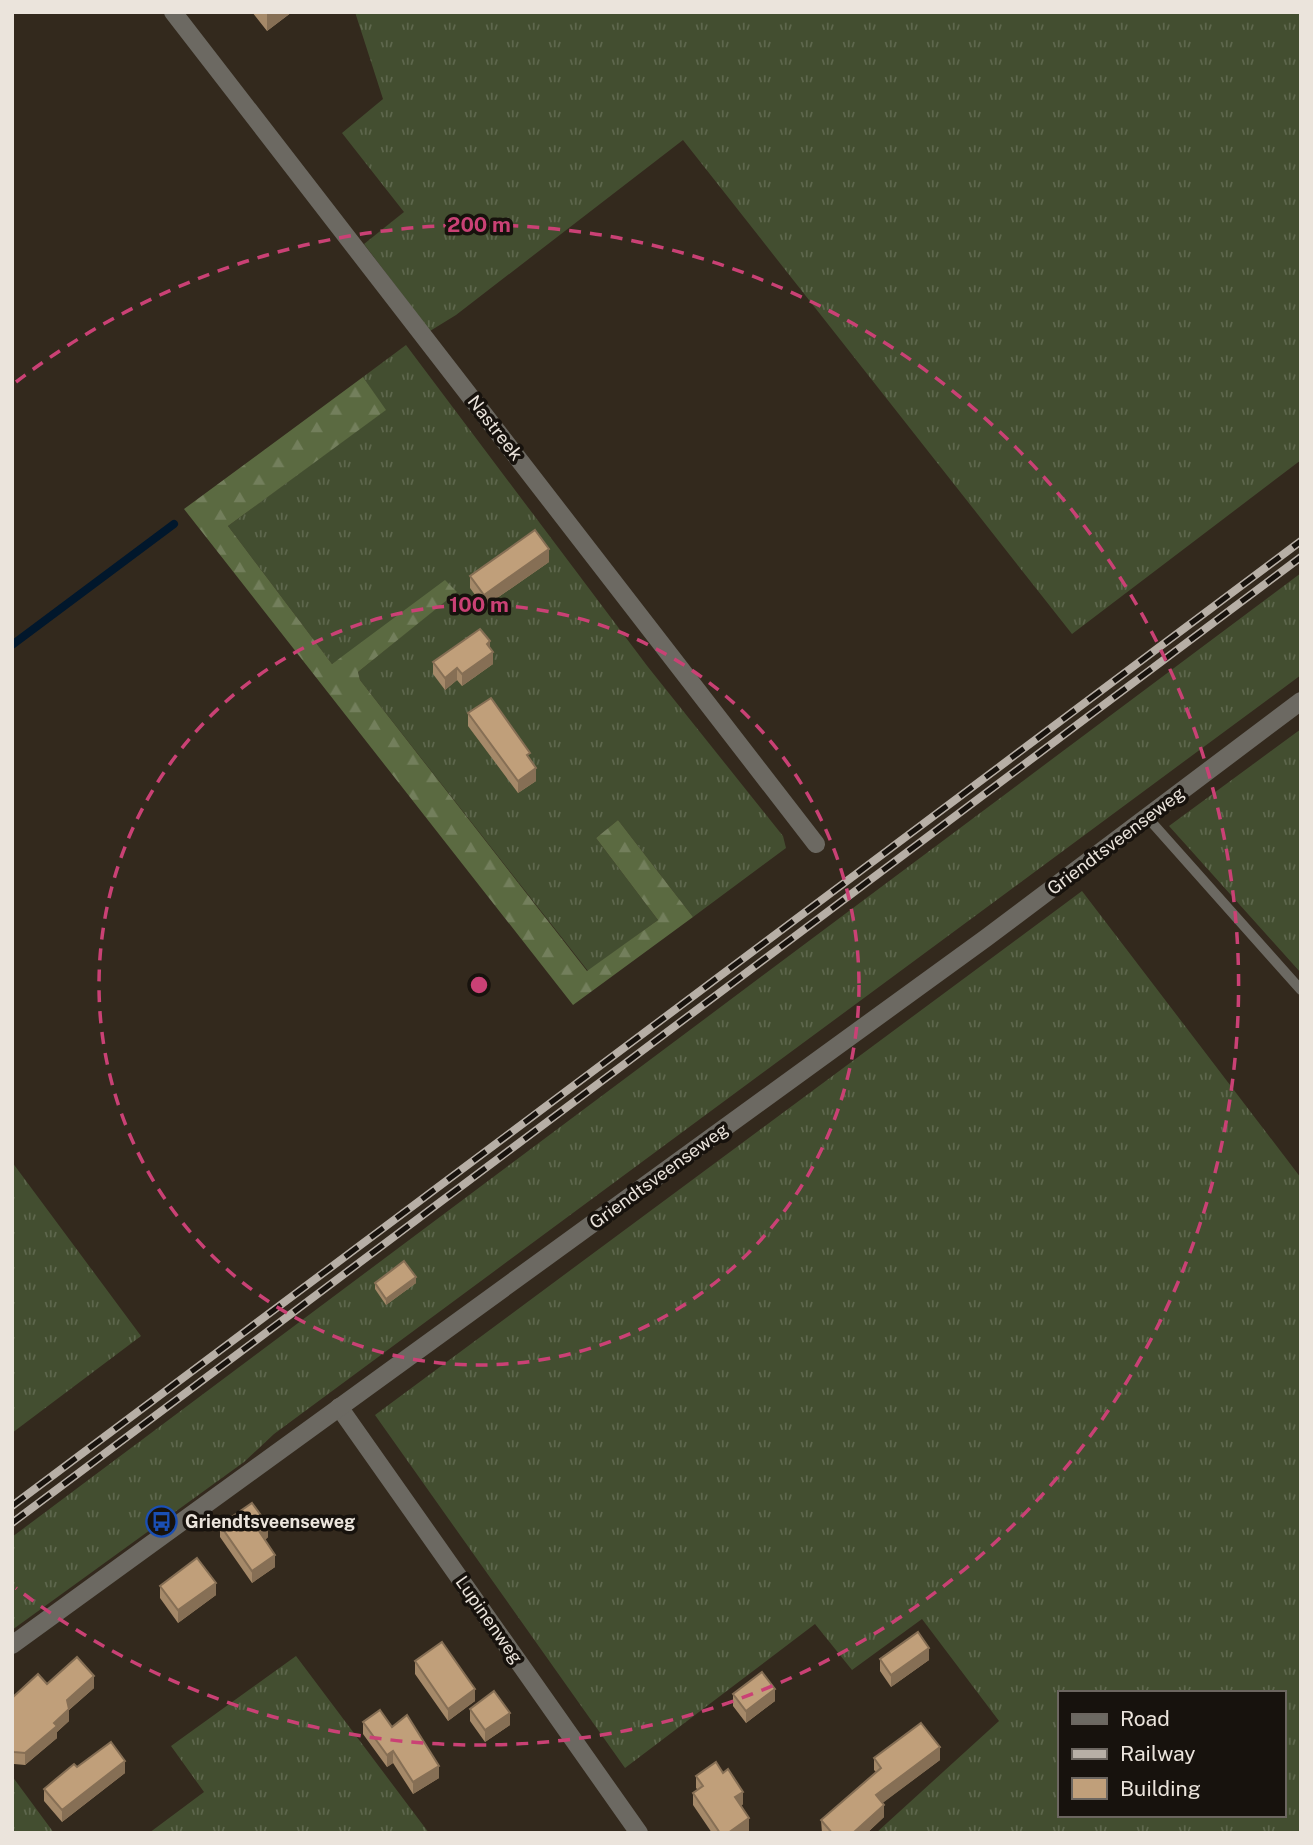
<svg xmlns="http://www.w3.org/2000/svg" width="1313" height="1845" font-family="'Public Sans',sans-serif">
  <defs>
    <pattern id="grass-tufts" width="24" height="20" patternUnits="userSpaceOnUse" patternTransform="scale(1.75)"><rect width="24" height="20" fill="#434e30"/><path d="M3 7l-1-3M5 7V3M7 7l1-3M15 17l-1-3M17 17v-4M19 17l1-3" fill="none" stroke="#5e674d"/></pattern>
    <pattern id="forest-firs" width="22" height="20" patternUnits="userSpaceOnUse" patternTransform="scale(1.75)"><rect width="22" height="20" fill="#5b6a41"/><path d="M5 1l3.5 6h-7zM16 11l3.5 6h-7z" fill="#737f5c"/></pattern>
  </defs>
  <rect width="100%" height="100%" fill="#33291d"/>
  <path fill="url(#grass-tufts)" fill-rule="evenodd" d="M 355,12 L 1301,12 L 1301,460 L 1072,634 L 683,140 L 456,315 L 430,331 L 364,244 L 404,212 L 342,133 L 383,99 Z
    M 406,345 L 648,667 L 783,836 L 786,848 L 693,917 L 618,820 L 596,838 L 658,920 L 588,971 L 360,680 L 358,672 L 456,592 L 370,638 L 332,664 L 228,526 L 385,410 L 363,377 Z
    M 1301,573 L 1301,675 L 274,1434 L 244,1462 L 12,1630 L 12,1537 Z
    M 1301,729 L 1301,973 L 1169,826 Z
    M 1082,891 L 1301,1178 L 1301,1833 L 876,1833 L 999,1721 L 922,1619 L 852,1670 L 815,1624 L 625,1768 L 375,1415 ZM 1059,1693 L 1283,1693 L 1283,1815 L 1059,1815 Z
    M 12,1162 L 141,1336 L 12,1433 Z
    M 296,1656 L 429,1833 L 149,1833 L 204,1792 L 171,1746 Z
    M 12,1776 L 54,1833 L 12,1833 Z"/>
  <path fill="url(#forest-firs)" d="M 363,377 L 386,410 L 228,526 L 332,664 L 445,580 L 457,592 L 358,672 L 360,680 L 587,971 L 658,920 L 596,838 L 618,820 L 693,917 L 573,1005 L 184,509 Z"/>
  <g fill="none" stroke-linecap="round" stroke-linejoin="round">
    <path stroke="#01172c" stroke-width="8" d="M 12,645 L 174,524"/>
    <path stroke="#6c6962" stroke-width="10" d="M 1147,817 L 1301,990"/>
    <path stroke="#6c6962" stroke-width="18" d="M 173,12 L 816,844
      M 339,1407 L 639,1833"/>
    <path stroke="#6c6962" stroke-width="18" d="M 12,1645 L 986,938 L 1301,701"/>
    <defs>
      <path id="rail" d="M 12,1506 L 1301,541
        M 12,1523 L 1301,557"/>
    </defs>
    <use href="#rail" stroke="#b7afa6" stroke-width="8"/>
    <use href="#rail" stroke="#17120d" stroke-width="5" stroke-dasharray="16" stroke-linecap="butt"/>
  </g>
  <path fill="#a58969" d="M 252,12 L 292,12 L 267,31 Z
    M 549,562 L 484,607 L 470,588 L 470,576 Z
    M 490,648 L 493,664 L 462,686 L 457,680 L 445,690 L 433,674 L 433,662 Z
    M 468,713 L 530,760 L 536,781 L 518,793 L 468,726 Z
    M 375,1283 L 416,1283 L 386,1305 L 375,1289 Z
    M 220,1525 L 268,1537 L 265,1540 L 275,1567 L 252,1583 L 220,1537 Z
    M 160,1586 L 216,1595 L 178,1623 L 160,1598 Z
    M 880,1659 L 929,1660 L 891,1687 L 880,1671 Z
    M 415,1661 L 475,1701 L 448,1721 L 415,1674 Z
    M 47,1684 L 94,1688 L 69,1710 L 69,1721 L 57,1732 L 57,1738 L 25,1765 L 14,1764 L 12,1763 L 12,1698 Z
    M 733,1694 L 775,1701 L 746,1723 L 733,1706 Z
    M 470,1709 L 510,1725 L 485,1742 L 470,1721 Z
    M 363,1722 L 392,1727 L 439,1778 L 413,1794 L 393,1763 L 387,1767 L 363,1734 Z
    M 874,1758 L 940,1760 L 882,1803 L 884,1817 L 867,1833 L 822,1833 L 821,1820 L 876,1772 L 874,1770 Z
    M 77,1767 L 125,1773 L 62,1822 L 44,1801 L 44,1789 Z
    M 696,1776 L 743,1804 L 741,1806 L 749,1831 L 746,1833 L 712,1833 L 693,1805 L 693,1793 L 698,1790 L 696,1788 Z"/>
  <path fill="#866f55" d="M 267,12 L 292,12 L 267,31 Z
    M 549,549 L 549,562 L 484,607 L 484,595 Z
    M 490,641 L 490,654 L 493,652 L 493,664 L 462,686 L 462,674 Z
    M 457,668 L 457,680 L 445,690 L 445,678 Z
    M 536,768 L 536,781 L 518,793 L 518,781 Z
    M 416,1277 L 416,1283 L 386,1305 L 386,1299 Z
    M 268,1525 L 268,1537 L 259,1544 L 259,1531 Z
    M 275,1555 L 275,1567 L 252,1583 L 252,1571 Z
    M 216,1583 L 216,1595 L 178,1623 L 178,1610 Z
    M 929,1648 L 929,1660 L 891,1687 L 891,1675 Z
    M 94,1676 L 94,1688 L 69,1710 L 69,1721 L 57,1732 L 57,1738 L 25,1765 L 25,1753 L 54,1723 L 67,1700 Z
    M 475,1689 L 475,1701 L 448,1721 L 448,1709 Z
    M 775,1689 L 775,1701 L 746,1723 L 746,1711 Z
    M 510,1713 L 510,1725 L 485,1742 L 485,1730 Z
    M 940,1747 L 940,1760 L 876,1808 L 876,1795 Z
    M 393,1751 L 393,1763 L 387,1767 L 387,1755 Z
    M 125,1761 L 125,1773 L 62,1822 L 62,1810 Z
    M 439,1766 L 439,1778 L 413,1794 L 413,1782 Z
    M 743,1792 L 743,1804 L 735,1809 L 735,1797 Z
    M 884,1805 L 884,1817 L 867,1833 L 853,1833 Z
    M 749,1818 L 749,1831 L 746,1833 L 728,1833 Z"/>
  <path fill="#c09f7a" stroke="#866f55" stroke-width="2" d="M 535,530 L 549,549 L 484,595 L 470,576 Z
    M 480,629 L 490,641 L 487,644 L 493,652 L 462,674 L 457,668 L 445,678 L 433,662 Z
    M 491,698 L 530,753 L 527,755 L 536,768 L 518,781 L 468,713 Z
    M 404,1261 L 416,1277 L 386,1299 L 375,1283 Z
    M 252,1503 L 268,1525 L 259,1531 L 275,1555 L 252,1571 L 220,1525 Z
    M 197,1558 L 216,1583 L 178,1610 L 160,1586 Z
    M 918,1632 L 929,1648 L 891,1675 L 880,1659 Z
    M 442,1642 L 475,1689 L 448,1709 L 415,1661 Z
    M 77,1657 L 94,1676 L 67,1700 L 69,1709 L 54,1723 L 57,1726 L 25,1753 L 14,1752 L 12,1751 L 12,1698 L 38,1674 L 47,1684 Z
    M 762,1672 L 775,1689 L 746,1711 L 733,1694 Z
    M 494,1691 L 510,1713 L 485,1730 L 470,1709 Z
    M 380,1710 L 392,1727 L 407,1715 L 439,1766 L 413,1782 L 393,1751 L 387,1755 L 363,1722 Z
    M 921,1723 L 940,1747 L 876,1795 L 884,1805 L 853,1833 L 832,1833 L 821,1820 L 881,1768 L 874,1758 Z
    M 111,1742 L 125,1761 L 62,1810 L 44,1789 L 74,1764 L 77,1767 Z
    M 716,1762 L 723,1773 L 728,1769 L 743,1792 L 735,1797 L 749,1818 L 728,1833 L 720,1833 L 693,1793 L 703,1786 L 696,1776 Z"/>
  <g fill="none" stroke="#ca4175" stroke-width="3.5" stroke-dasharray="12 9">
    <circle cx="479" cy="985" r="380"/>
    <path d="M16 382A760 760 0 1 1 16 1588"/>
  </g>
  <defs>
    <symbol id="bus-ring" viewBox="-11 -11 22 22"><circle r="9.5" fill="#17120d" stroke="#1a4fb4" stroke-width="1.5"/><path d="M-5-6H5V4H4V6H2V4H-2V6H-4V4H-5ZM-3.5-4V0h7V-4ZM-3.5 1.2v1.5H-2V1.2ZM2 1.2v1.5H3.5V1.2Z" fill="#1a4fb4"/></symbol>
  </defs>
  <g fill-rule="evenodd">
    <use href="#bus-ring" x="144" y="1504" width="35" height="35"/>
  </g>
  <g text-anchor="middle" stroke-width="7" stroke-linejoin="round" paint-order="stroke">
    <g font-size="18" fill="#ebe4dc" stroke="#17120d">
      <text transform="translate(495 428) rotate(52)" y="6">Nastreek</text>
      <text transform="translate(1116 841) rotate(-37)" y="6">Griendtsveenseweg</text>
      <text transform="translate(659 1176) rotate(-36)" y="6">Griendtsveenseweg</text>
      <text transform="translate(489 1620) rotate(55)" y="6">Lupinenweg</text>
    </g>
    <g font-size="18" font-weight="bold" fill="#ebe4dc" stroke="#17120d" text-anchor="start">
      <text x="185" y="1528">Griendtsveenseweg</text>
    </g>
  </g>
  <circle cx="479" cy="985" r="10" fill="#ca4175" stroke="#17120d" stroke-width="3.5"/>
  <g font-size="21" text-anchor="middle" font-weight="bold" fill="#ca4175" stroke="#17120d" stroke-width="7" stroke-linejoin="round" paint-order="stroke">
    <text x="479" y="232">200 m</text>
    <text x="479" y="612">100 m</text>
  </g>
  <rect width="1313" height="1845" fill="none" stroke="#ebe4dc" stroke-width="28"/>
  <rect x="1058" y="1691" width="228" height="126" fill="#17120d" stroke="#6c6660" stroke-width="2"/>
  <rect x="1072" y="1714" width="35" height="10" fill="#6c6962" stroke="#6c6660" stroke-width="2"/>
  <text x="1120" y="1726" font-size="21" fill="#ebe4dc">Road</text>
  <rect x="1072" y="1749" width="35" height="10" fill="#b7afa6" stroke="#6c6660" stroke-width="2"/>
  <text x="1120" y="1761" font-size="21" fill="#ebe4dc">Railway</text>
  <rect x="1072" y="1778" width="35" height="21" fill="#c09f7a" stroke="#6c6660" stroke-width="2"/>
  <text x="1120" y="1796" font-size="21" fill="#ebe4dc">Building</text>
</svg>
